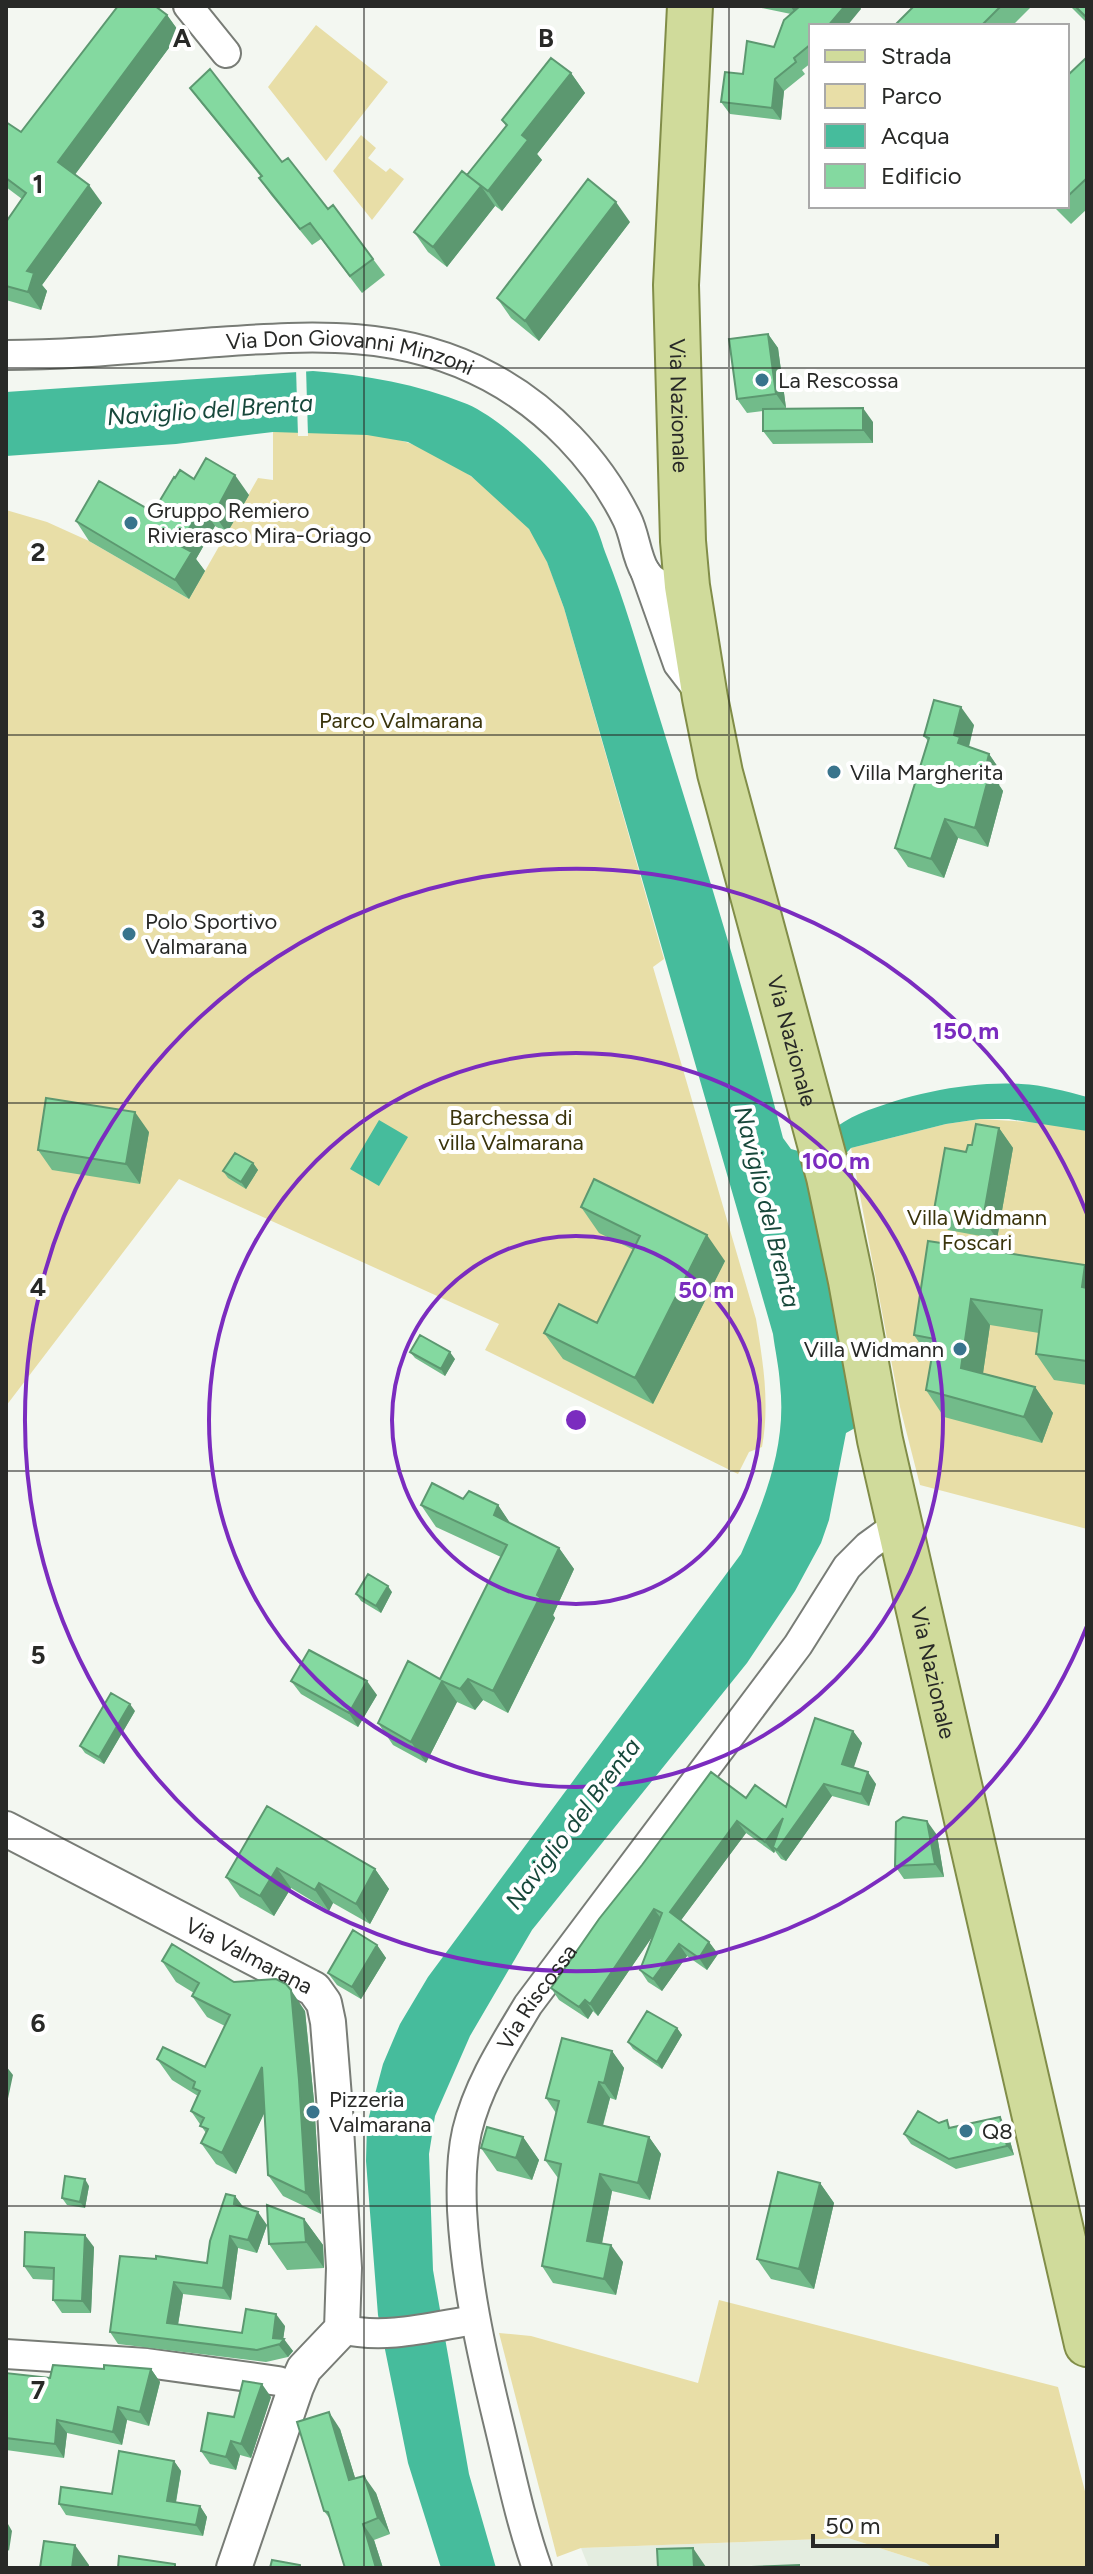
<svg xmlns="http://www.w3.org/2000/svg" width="1093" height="2574" font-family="Figtree,sans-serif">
  <rect width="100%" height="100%" fill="#f3f7f1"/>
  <path fill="#e4ede0" d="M 848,2538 L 926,2563 L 933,2568 L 589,2568 L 581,2548 Z"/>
  <path fill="#e8dea7" d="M 316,25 L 388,82 L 326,161 L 268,87 Z
    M 361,135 L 376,148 L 368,158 L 386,172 L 390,168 L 404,179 L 372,220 L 333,171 Z
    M 273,432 C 315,432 369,429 409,443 C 448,456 504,496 529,529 C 546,551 554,582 564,608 L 664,959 L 653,967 L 756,1319 C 763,1362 770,1403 762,1447 L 749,1452 L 738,1474 L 485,1350 L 499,1324 L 179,1179 L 6,1406 L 6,510 L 47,522 L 89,541 L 189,599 L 258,478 L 273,480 Z
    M 980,1119 L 1046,1123 L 1087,1131 L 1087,1529 L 920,1485 L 900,1407 L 851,1148 L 946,1124 Z
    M 719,2300 L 1058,2387 L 1087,2499 L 1087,2568 L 933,2568 L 926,2563 L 848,2538 L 581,2548 L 557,2557 L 499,2333 L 531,2336 L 698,2383 Z"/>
  <path fill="#46bc9c" d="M 313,371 C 366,375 417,384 467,404 C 508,422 565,481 591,518 C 599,529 602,545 607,557 C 624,600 637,645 651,690 C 697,838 744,987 783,1138 L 791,1149 L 802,1152 C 820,1140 839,1122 859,1114 C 908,1094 968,1081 1021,1084 C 1043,1085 1065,1091 1087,1097 L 1087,1131 L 1009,1119 L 980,1119 L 946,1124 L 851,1148 L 812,1189 L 854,1410 L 855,1428 L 846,1433 L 829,1520 L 821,1543 L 795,1591 L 747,1663 L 532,1930 L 470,2036 L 435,2116 L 429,2154 L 433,2270 L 469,2474 L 496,2568 L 441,2568 L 408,2463 L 378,2315 L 366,2161 L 367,2124 L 383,2064 L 400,2024 L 428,1977 L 741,1554 C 765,1499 787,1445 780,1384 C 779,1367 775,1350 773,1334 L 564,608 L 547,562 L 529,529 L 471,476 L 408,442 L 367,435 L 273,432 L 176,444 L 6,456 L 6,392 Z
    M 379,1120 L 408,1137 L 379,1186 L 350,1169 Z"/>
  <path fill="#f3f7f1" d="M 296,368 L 306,368 L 308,436 L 298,436 Z"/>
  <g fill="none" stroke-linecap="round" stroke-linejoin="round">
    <defs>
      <g id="minor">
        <path d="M 188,6 L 226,53"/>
        <path id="s1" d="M 6,355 C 77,355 148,347 218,342 C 314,335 403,330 490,377 C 548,408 598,460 627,519 C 635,535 636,556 645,571 C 654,586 671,589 687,586"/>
        <path d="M 645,571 L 678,664 L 698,690"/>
        <path d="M 342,2329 C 384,2340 431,2327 474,2320"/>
        <path d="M 6,2354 L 147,2363 L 278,2381 L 296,2387"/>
        <path id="s2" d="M 537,2568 C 520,2520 510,2470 498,2421 C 481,2351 466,2282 462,2210 C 461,2184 461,2157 467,2131 C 478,2085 504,2045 528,2005 L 798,1645 L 847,1567 L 868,1546 L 886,1533 L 900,1528"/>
      </g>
      <g id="tertiary">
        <path id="s3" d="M 6,1829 L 314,1989 L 324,2003 L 328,2022 L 335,2110 L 344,2268 L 342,2329 L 304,2369 L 296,2387 L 234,2568"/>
      </g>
      <g id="primary">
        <path id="s4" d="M 690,6 L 676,285 L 683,541 L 687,586 L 705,698 L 720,773 L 829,1177 L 851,1281 L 880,1440 L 1087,2344"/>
      </g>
    </defs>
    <use href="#minor" stroke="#787c76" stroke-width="32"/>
    <use href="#tertiary" stroke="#787c76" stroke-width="38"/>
    <use href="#primary" stroke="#818d48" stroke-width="48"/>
    <use href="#minor" stroke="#fff" stroke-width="28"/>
    <use href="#tertiary" stroke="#fff" stroke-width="34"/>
    <use href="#primary" stroke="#d0db9b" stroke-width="44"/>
  </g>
  <path fill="#72bb8a" d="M 752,6 L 798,6 L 798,8 L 800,6 L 859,6 L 861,9 L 811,26 L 811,63 L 802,70 L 805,74 L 784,91 L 781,120 L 730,114 L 721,102 L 743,74 L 774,47 L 791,14 Z
    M 914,6 L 1032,6 L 1012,26 L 894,26 Z
    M 1070,6 L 1087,6 L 1087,23 Z
    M 167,15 L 180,33 L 75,174 L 102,203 L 42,285 L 47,291 L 41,310 L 6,300 L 6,222 L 22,199 L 6,187 L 6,122 L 21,132 Z
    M 1087,57 L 1087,209 L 1071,224 L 1053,206 L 1067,206 L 1067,76 Z
    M 571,73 L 585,93 L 537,154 L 542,160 L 502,211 L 494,205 L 495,206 L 447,267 L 428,252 L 414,232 L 468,176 L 506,126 L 502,120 Z
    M 190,88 L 282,162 L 328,209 L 373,259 L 385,275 L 362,293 L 321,239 L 312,245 L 271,195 L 259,178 L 261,177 L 202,104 Z
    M 630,222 L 539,341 L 511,318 L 497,298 Z
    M 768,334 L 778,348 L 786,408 L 777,409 L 873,422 L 873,443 L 773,444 L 763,431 L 763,411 L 747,413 L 737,399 Z
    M 175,478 L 194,479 L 249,495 L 227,533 L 215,526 L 196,559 L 205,571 L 189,599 L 89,541 L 76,521 L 153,512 Z
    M 974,725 L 969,747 L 989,754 L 1002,773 L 999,785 L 1003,791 L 988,847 L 958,838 L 944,878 L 908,867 L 895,848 L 928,741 L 924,736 Z
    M 999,1128 L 1013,1148 L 997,1239 L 948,1230 L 934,1210 L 966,1152 L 972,1145 Z
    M 149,1132 L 140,1184 L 52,1170 L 38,1150 Z
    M 253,1163 L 258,1170 L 246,1189 L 228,1178 L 223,1171 Z
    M 581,1207 L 725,1261 L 653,1404 L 563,1359 L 544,1333 L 597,1323 L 634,1250 L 599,1233 Z
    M 928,1241 L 1087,1267 L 1087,1385 L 1054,1380 L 1036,1354 L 1039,1333 L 990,1325 L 983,1373 L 1035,1387 L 1053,1413 L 1042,1443 L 944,1417 L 926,1390 L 931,1360 L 914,1335 Z
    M 410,1352 L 455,1359 L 445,1376 L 415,1358 Z
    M 463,1499 L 498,1505 L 510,1523 L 559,1548 L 574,1569 L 553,1615 L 555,1618 L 508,1713 L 483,1700 L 475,1710 L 457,1702 L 426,1763 L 393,1745 L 378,1723 L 440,1679 L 501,1557 L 436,1527 L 421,1505 Z
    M 392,1592 L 381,1613 L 361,1601 L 356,1594 Z
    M 291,1681 L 377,1695 L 358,1727 L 301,1694 Z
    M 135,1711 L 104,1764 L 85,1753 L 80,1746 Z
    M 853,1731 L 862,1743 L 853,1767 L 876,1784 L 869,1806 L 832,1796 L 786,1861 L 781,1859 L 775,1851 L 774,1853 L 746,1833 L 681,1920 L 709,1942 L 718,1954 L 707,1970 L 687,1956 L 662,1991 L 648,1982 L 640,1970 L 652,1937 L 598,2016 L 593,2011 L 588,2019 L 559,2000 L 551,1988 L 746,1798 L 786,1807 Z
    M 267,1806 L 375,1869 L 389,1889 L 370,1924 L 333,1903 L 329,1911 L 291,1888 L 274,1916 L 240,1897 L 226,1877 Z
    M 937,1835 L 944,1877 L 904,1879 L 895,1866 Z
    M 377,1945 L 386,1958 L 361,1999 L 337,1985 L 328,1973 Z
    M 162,1961 L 234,1982 L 305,2011 L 314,2101 L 321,2214 L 283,2196 L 268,2175 L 264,2113 L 236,2174 L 216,2164 L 201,2143 L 206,2133 L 191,2111 L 198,2096 L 172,2080 L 157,2059 L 205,2067 L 225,2026 L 207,2017 L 192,1996 L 194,1993 L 176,1982 Z
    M 677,2028 L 682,2035 L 662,2069 L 633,2049 L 628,2042 Z
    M 612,2051 L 624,2068 L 616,2100 L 610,2098 L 603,2126 L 649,2137 L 661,2154 L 650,2200 L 612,2191 L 602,2244 L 623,2262 L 616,2295 L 553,2283 L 542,2266 L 558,2178 L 545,2160 L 556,2113 L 546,2098 Z
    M 1000,2117 L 1006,2127 L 1014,2155 L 956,2169 L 911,2144 L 904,2134 L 939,2123 L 952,2128 Z
    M 523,2137 L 539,2160 L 532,2180 L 497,2171 L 481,2148 Z
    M 820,2183 L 834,2203 L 814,2289 L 771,2279 L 757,2259 Z
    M 89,2186 L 85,2208 L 67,2205 L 62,2198 Z
    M 235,2196 L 243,2207 L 267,2225 L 257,2253 L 238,2248 L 231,2300 L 183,2294 L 178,2325 L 242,2333 L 285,2326 L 283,2339 L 293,2351 L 288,2357 L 266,2362 L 118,2344 L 110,2332 L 156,2259 L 207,2263 Z
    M 304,2219 L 323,2245 L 324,2268 L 287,2270 L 269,2244 Z
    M 94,2247 L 91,2313 L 62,2313 L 53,2300 L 53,2280 L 33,2279 L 24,2266 Z
    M 104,2369 L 151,2369 L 160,2382 L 149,2426 L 127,2420 L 122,2445 L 67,2433 L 64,2458 L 6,2450 L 6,2373 L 50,2378 Z
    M 271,2397 L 251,2458 L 240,2455 L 236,2470 L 210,2464 L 201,2451 L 234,2417 Z
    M 340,2429 L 355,2478 L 376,2493 L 390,2534 L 374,2540 L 383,2568 L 345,2568 L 330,2519 L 324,2511 Z
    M 174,2461 L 181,2471 L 176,2503 L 200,2506 L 207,2517 L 203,2536 L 66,2515 L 59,2504 L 112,2494 Z"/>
  <path fill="#5c9870" d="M 790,6 L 798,6 L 797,15 Z
    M 845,6 L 859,6 L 861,9 L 847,26 L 828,26 Z
    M 167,15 L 180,33 L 71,180 L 58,162 Z
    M 571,73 L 585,93 L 537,154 L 542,160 L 502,211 L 488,191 L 522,135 Z
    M 775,79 L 784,91 L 781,120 L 772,108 Z
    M 89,185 L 102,203 L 42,285 L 47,291 L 41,310 L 28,292 L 27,271 Z
    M 481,186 L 495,206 L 447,267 L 433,247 Z
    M 616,202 L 630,222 L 539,341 L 525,321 Z
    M 768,334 L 778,348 L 786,408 L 776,394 Z
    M 863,408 L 873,422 L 873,443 L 863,430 Z
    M 235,475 L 249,495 L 227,533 L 214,514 Z
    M 202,507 L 215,526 L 196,559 L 205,571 L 189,599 L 175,580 L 179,545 Z
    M 961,707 L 974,725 L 968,749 L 958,743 L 954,735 Z
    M 989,754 L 1002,773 L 999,785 L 1003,791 L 988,847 L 975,828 Z
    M 945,819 L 958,838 L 944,878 L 931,859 Z
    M 135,1112 L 149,1132 L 140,1184 L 126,1164 Z
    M 999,1128 L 1013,1148 L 997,1239 L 983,1219 Z
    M 253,1163 L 258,1170 L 246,1189 L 241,1182 Z
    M 707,1235 L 725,1261 L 653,1404 L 635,1378 Z
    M 1085,1265 L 1087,1267 L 1087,1294 L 1082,1287 Z
    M 971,1299 L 990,1325 L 980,1394 L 961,1368 Z
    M 450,1352 L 455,1359 L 445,1376 L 441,1369 Z
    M 1035,1387 L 1053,1413 L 1042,1443 L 1024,1417 Z
    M 498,1505 L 512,1526 L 494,1515 Z
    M 559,1548 L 574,1569 L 553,1615 L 555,1618 L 508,1713 L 493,1691 Z
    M 388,1586 L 392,1592 L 381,1613 L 376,1606 Z
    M 468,1679 L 483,1700 L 475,1710 L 460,1689 Z
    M 367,1681 L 377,1695 L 358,1727 L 349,1713 Z
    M 442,1681 L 457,1702 L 426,1763 L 411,1742 Z
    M 130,1704 L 135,1711 L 104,1764 L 99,1757 Z
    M 853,1731 L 862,1743 L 851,1776 L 842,1764 Z
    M 868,1772 L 876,1784 L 869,1806 L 861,1794 Z
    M 824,1784 L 832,1796 L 786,1861 L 777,1850 Z
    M 783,1818 L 773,1847 L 775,1851 L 774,1853 L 765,1842 Z
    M 737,1821 L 746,1833 L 679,1923 L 670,1912 Z
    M 927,1821 L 937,1835 L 944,1877 L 935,1864 Z
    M 277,1868 L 291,1888 L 274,1916 L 260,1896 Z
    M 375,1869 L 389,1889 L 370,1924 L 356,1904 Z
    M 319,1883 L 333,1903 L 329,1911 L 315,1890 Z
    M 654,1909 L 663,1921 L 598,2016 L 590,2004 Z
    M 709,1942 L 718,1954 L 707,1970 L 699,1958 Z
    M 679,1944 L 687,1956 L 662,1991 L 653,1979 Z
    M 377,1945 L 386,1958 L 361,1999 L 352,1987 Z
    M 291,1990 L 305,2011 L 314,2101 L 321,2214 L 306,2193 Z
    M 585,2000 L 593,2011 L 588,2019 L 579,2007 Z
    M 677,2028 L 682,2035 L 662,2069 L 657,2062 Z
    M 612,2051 L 624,2068 L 616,2100 L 604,2083 Z
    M 6,2066 L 13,2075 L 6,2108 Z
    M 262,2067 L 276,2088 L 236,2174 L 222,2153 Z
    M 599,2082 L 610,2098 L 599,2139 L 588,2122 Z
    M 1000,2117 L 1006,2127 L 1014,2155 L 1007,2146 Z
    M 523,2137 L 539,2160 L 532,2180 L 516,2158 Z
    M 649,2137 L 661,2154 L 650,2200 L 638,2183 Z
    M 600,2174 L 612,2191 L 599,2258 L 587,2241 Z
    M 85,2179 L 89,2186 L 85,2208 L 80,2202 Z
    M 820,2183 L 834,2203 L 814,2289 L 799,2269 Z
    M 235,2196 L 244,2208 L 234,2204 Z
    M 258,2212 L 267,2225 L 257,2253 L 248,2240 Z
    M 304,2219 L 323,2245 L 324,2268 L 306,2242 Z
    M 85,2235 L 94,2247 L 91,2313 L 82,2301 Z
    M 230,2236 L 238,2248 L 231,2300 L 223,2288 Z
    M 611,2245 L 623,2262 L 616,2295 L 604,2279 Z
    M 174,2282 L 183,2294 L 176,2336 L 167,2323 Z
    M 276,2314 L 285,2326 L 283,2341 L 284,2339 L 293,2351 L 288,2357 L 273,2338 Z
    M 151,2369 L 160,2382 L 149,2426 L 140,2412 Z
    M 262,2384 L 271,2397 L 251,2458 L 241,2444 Z
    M 118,2407 L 127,2420 L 122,2445 L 113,2432 Z
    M 329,2412 L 340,2429 L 361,2497 L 349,2480 Z
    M 57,2420 L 67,2433 L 64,2458 L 55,2444 Z
    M 231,2441 L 240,2455 L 236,2470 L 226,2457 Z
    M 174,2461 L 181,2471 L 174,2512 L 167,2501 Z
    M 364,2476 L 376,2493 L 390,2534 L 378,2518 Z
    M 200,2506 L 207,2517 L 203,2536 L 196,2525 Z
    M 8,2524 L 12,2531 L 9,2551 L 6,2547 Z
    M 363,2524 L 374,2540 L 383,2568 L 376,2568 Z
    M 75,2545 L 89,2565 L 89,2568 L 72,2568 Z
    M 693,2548 L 706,2567 L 706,2568 L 694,2568 Z"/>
  <path fill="#84d9a0" stroke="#5c9870" stroke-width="2" d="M 118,6 L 155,6 L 167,15 L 58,162 L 89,185 L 27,271 L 34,273 L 28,292 L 6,286 L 6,222 L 26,193 L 6,178 L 6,122 L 21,132 Z
    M 800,6 L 845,6 L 828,26 L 811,26 L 811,44 L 794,58 L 796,62 L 775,79 L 772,108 L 721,102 L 725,72 L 743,74 L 747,41 L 774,47 L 784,20 Z
    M 914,6 L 1001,6 L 981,26 L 894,26 Z
    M 1075,6 L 1087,6 L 1087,18 Z
    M 1087,57 L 1087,178 L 1067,197 L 1067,76 Z
    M 551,58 L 571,73 L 522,135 L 528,140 L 488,191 L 467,175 L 507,125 L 502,120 Z
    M 210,69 L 282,162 L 288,158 L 328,209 L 333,205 L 373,259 L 350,276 L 310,223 L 300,229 L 259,178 L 262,176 L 190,88 Z
    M 462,171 L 481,186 L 433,247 L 414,232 Z
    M 588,179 L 616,202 L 525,321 L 497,298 Z
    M 768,334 L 776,394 L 737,399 L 729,339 Z
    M 863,408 L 863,430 L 763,431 L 763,409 Z
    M 206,458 L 235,475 L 214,514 L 202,507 L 179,545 L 192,552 L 175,580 L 76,521 L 99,481 L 153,512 L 174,477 L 175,478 L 180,470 L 194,479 Z
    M 934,700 L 961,707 L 954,735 L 960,737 L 958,743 L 989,754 L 985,771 L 990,772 L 975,828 L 945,819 L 931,859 L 895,848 L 929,738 L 924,736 Z
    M 46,1098 L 135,1112 L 126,1164 L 38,1150 Z
    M 976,1124 L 999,1128 L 983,1219 L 934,1210 L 945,1148 L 966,1152 L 968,1145 L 972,1145 Z
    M 235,1153 L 253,1163 L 241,1182 L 223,1171 Z
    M 594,1179 L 707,1235 L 635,1378 L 544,1333 L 559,1304 L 597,1323 L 640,1236 L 581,1207 Z
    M 928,1241 L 1085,1265 L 1082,1287 L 1087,1288 L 1087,1361 L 1036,1354 L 1042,1310 L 971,1299 L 961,1368 L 1035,1387 L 1024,1417 L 926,1390 L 935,1339 L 914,1335 Z
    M 420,1335 L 450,1352 L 441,1369 L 410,1352 Z
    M 432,1483 L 463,1499 L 469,1491 L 498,1505 L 494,1515 L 559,1548 L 537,1595 L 540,1597 L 493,1691 L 468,1679 L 460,1689 L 442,1681 L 411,1742 L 378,1723 L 408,1661 L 440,1679 L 507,1545 L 421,1505 Z
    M 368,1574 L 388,1586 L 376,1606 L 356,1594 Z
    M 309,1650 L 367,1681 L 349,1713 L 291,1681 Z
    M 111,1693 L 130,1704 L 99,1757 L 80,1746 Z
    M 815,1718 L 853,1731 L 842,1764 L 868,1772 L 861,1794 L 824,1784 L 777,1850 L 773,1847 L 783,1818 L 765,1842 L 737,1821 L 670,1912 L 709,1942 L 699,1958 L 679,1944 L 653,1979 L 640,1970 L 662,1913 L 654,1909 L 590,2004 L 585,2000 L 579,2007 L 551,1988 L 599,1919 L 642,1865 L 711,1772 L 746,1798 L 755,1785 L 786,1807 Z
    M 267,1806 L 375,1869 L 356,1904 L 319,1883 L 315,1890 L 277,1868 L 260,1896 L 226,1877 Z
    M 903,1817 L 927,1821 L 935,1864 L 895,1866 L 896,1822 Z
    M 353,1930 L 377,1945 L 352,1987 L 328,1973 Z
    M 172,1944 L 234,1982 L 276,1979 L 286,1984 L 291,1990 L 299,2080 L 306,2193 L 268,2175 L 262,2067 L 222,2153 L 201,2143 L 208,2129 L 200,2126 L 204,2118 L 191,2111 L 200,2091 L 193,2088 L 195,2082 L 157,2059 L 163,2047 L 205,2067 L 230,2015 L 192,1996 L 199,1983 L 162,1961 Z
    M 647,2011 L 677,2028 L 657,2062 L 628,2042 Z
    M 562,2038 L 612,2051 L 604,2083 L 599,2082 L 588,2122 L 649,2137 L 638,2183 L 600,2174 L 587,2241 L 611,2245 L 604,2279 L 542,2266 L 561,2164 L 545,2160 L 559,2101 L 546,2098 Z
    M 918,2111 L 939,2123 L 947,2120 L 949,2128 L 1000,2117 L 1007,2146 L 949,2159 L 904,2134 Z
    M 487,2127 L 523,2137 L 516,2158 L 481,2148 Z
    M 778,2172 L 820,2183 L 799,2269 L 757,2259 Z
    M 65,2176 L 85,2179 L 80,2202 L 62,2198 Z
    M 226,2194 L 235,2196 L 234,2204 L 258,2212 L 248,2240 L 230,2236 L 223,2288 L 174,2282 L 167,2323 L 242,2333 L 246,2309 L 276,2314 L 273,2338 L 284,2339 L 280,2344 L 257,2350 L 110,2332 L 120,2256 L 156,2259 L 156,2256 L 207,2263 L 210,2241 Z
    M 267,2205 L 304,2219 L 306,2242 L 269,2244 Z
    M 25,2232 L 85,2235 L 82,2301 L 53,2300 L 54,2268 L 24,2266 Z
    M 53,2365 L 104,2369 L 104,2365 L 151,2369 L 140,2412 L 118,2407 L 113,2432 L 57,2420 L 55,2444 L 6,2438 L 6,2373 L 50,2378 Z
    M 243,2381 L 262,2384 L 241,2444 L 231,2441 L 226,2457 L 201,2451 L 208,2413 L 234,2417 Z
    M 329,2412 L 349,2480 L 364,2476 L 378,2518 L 363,2524 L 376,2568 L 345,2568 L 328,2512 L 324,2511 L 297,2422 Z
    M 119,2451 L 174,2461 L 167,2501 L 200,2506 L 196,2525 L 59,2504 L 61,2487 L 112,2494 Z
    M 44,2541 L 75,2545 L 72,2568 L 40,2568 Z
    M 693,2548 L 694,2568 L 658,2568 L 657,2549 Z
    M 119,2556 L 175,2564 L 175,2568 L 118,2568 Z
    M 272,2560 L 300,2565 L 300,2568 L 270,2568 Z
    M 799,2565 L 799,2568 L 726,2568 Z"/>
  <path fill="none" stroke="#282927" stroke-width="2" stroke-opacity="0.55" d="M 364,6 L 364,2568M 729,6 L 729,2568M 6,368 L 1087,368M 6,735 L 1087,735M 6,1103 L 1087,1103M 6,1471 L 1087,1471M 6,1839 L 1087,1839M 6,2206 L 1087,2206"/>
  <g fill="none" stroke="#7b2cbf" stroke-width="4">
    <circle cx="576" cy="1420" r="184"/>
    <circle cx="576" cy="1420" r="367"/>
    <path d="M1087 1626A551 551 0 1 1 1087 1214"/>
  </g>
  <g fill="#39748c" stroke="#fff" stroke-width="3">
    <circle cx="762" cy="380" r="8"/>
    <circle cx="131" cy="523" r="8"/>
    <circle cx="834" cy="772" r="8"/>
    <circle cx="129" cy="934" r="8"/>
    <circle cx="960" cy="1349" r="8"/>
    <circle cx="313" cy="2112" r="8"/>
    <circle cx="966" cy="2131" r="8"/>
  </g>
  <g text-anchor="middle" stroke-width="8" stroke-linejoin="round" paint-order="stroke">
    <g font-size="22" fill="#282927" stroke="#fff">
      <text dy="8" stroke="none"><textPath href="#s1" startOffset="346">Via Don Giovanni Minzoni</textPath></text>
      <text dy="8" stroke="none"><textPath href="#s4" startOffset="400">Via Nazionale</textPath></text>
      <text dy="8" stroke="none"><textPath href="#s4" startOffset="1048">Via Nazionale</textPath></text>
      <text dy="8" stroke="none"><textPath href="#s4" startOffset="1696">Via Nazionale</textPath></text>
      <text dy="8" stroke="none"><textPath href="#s3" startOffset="274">Via Valmarana</textPath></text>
      <text dy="8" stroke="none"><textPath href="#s2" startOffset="598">Via Riscossa</textPath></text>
    </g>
    <g font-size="22" fill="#282927" stroke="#fff" text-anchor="start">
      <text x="778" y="388">La Rescossa</text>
      <text x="147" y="518">Gruppo Remiero<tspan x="147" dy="25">Rivierasco Mira-Oriago</tspan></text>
      <text x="850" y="780">Villa Margherita</text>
      <text x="145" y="929">Polo Sportivo<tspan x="145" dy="25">Valmarana</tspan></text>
      <text x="944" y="1357" text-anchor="end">Villa Widmann</text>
      <text x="329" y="2107">Pizzeria<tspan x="329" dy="25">Valmarana</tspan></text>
      <text x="982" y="2139">Q8</text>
    </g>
    <g font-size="22" fill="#3a340b" stroke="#fff">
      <text x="401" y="728">Parco Valmarana</text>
      <text x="511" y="1125">Barchessa di<tspan x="511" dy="25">villa Valmarana</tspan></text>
      <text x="977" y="1225">Villa Widmann<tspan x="977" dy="25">Foscari</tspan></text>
    </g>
    <g font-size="24" font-style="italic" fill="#17483b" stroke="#fff">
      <text transform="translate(210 410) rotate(-4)" y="8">Naviglio del Brenta</text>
      <text transform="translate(767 1207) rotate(76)" y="8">Naviglio del Brenta</text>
      <text transform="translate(573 1824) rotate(-53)" y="8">Naviglio del Brenta</text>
    </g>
  </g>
  <g font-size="26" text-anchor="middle" font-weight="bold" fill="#282927" stroke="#fff" stroke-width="8" stroke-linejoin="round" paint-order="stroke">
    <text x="182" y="47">A</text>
    <text x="546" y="47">B</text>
    <text x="38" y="193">1</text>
    <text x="38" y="561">2</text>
    <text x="38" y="928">3</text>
    <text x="38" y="1296">4</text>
    <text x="38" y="1664">5</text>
    <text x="38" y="2032">6</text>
    <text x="38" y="2399">7</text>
  </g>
  <circle cx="576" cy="1420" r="12" fill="#7b2cbf" stroke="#fff" stroke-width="4"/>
  <g font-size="24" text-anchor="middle" font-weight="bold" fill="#7b2cbf" stroke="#fff" stroke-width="8" stroke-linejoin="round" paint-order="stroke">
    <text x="966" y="1039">150 m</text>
    <text x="836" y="1169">100 m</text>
    <text x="706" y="1298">50 m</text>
  </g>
  <rect width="1093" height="2574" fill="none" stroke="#282927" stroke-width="16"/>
  <rect x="809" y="24" width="260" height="184" fill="#ffffff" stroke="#a9a9a9" stroke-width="2"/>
  <rect x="825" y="50" width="40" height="12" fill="#d0db9b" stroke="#a9a9a9" stroke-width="2"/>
  <text x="881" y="64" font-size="24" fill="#282927">Strada</text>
  <rect x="825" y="84" width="40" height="24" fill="#e8dea7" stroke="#a9a9a9" stroke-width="2"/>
  <text x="881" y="104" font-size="24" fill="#282927">Parco</text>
  <rect x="825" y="124" width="40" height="24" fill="#46bc9c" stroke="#a9a9a9" stroke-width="2"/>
  <text x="881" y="144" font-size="24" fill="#282927">Acqua</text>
  <rect x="825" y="164" width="40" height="24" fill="#84d9a0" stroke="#a9a9a9" stroke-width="2"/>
  <text x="881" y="184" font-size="24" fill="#282927">Edificio</text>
  <path d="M813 2534v12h184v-12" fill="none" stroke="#282927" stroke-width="4"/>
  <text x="825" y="2534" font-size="24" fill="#282927" stroke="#ffffff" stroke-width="6" paint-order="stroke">50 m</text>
</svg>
